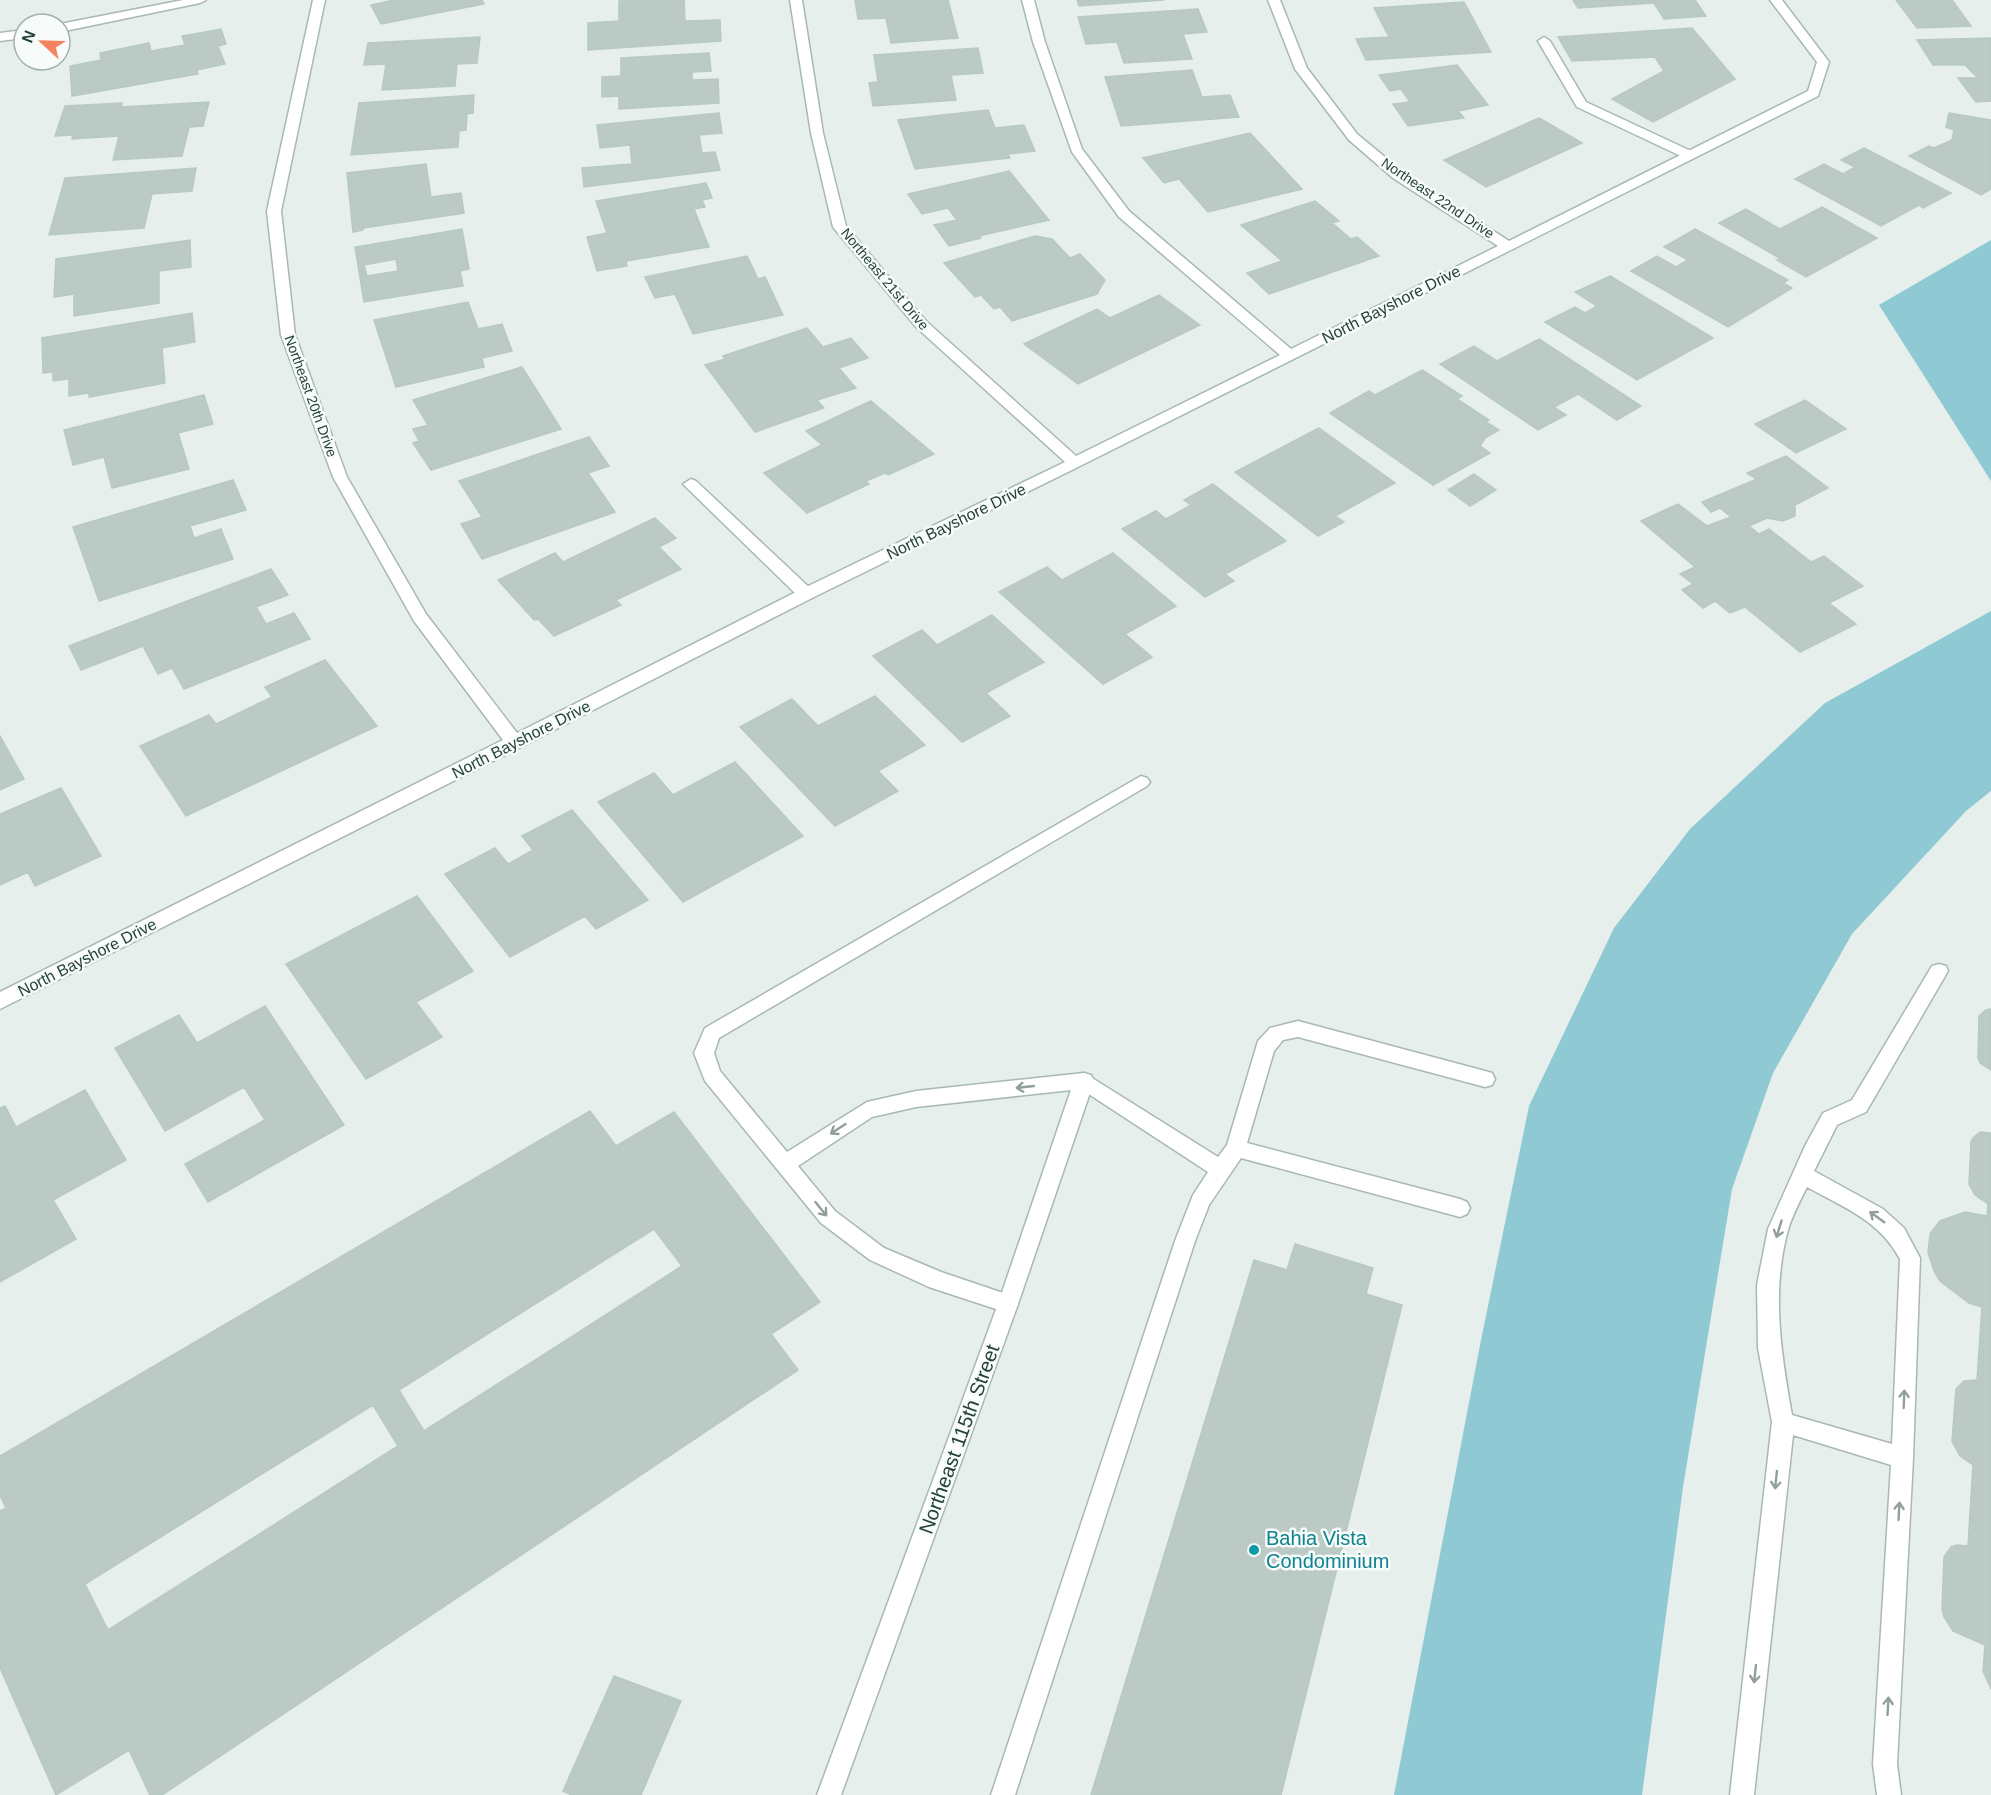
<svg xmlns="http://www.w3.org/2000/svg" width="1991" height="1795" font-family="Helvetica,sans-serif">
  <rect width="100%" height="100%" fill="#e6efeb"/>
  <path fill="#8ec9d4" d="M 1991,240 L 1991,481 L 1879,305 Z
    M 1991,611 L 1991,791 L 1966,811 L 1852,934 L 1773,1073 L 1732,1189 L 1683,1487 L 1642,1795 L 1394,1795 L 1480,1345 L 1529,1106 L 1614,928 L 1690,829 L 1825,703 Z"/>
  <path fill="#bbcac4" stroke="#b8c9c2" stroke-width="1.5" fill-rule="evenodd" d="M 394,0 L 482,0 L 484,4 L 381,24 L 371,5 Z
    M 684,0 L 685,21 L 720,20 L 721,41 L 588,50 L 588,23 L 619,21 L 619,1 Z
    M 855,0 L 948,0 L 958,38 L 891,43 L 886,18 L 858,19 Z
    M 1077,0 L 1164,0 L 1079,6 Z
    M 1573,0 L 1695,0 L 1706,16 L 1664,19 L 1654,3 L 1578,8 Z
    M 1896,0 L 1952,0 L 1971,26 L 1917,28 Z
    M 1464,2 L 1491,52 L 1366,60 L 1356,39 L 1389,37 L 1374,8 Z
    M 1198,9 L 1207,32 L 1183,34 L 1192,59 L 1124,63 L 1117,42 L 1086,44 L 1078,17 Z
    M 1692,28 L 1735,79 L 1653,122 L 1612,99 L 1664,71 L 1655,57 L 1572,61 L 1558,37 Z
    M 221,29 L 226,44 L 218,46 L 225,64 L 197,70 L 198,74 L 72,96 L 70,66 L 101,60 L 100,53 L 149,43 L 151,51 L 185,45 L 182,36 Z
    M 480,37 L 477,63 L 457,64 L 455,86 L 382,90 L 386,64 L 364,65 L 368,43 Z
    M 1991,38 L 1991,101 L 1976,102 L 1958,78 L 1978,78 L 1965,65 L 1933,65 L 1917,40 Z
    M 978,48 L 983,73 L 951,75 L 956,100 L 873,106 L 869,83 L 878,82 L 874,55 Z
    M 709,53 L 711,71 L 692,72 L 692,80 L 718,79 L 719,103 L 619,109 L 619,96 L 602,97 L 602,77 L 621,76 L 621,58 Z
    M 1457,65 L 1488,105 L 1458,111 L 1464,118 L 1408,126 L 1393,104 L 1410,102 L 1401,89 L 1390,91 L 1379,75 Z
    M 1192,70 L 1202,97 L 1230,95 L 1239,117 L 1121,126 L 1105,77 Z
    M 474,95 L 473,113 L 467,114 L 466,130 L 459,131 L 458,147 L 351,155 L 359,103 Z
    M 209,102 L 203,126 L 189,127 L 182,156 L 113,160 L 119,136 L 72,139 L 73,135 L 55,136 L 65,106 L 122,103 L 121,107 Z
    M 988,110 L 995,128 L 1024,125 L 1035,151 L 1008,154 L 1010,158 L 915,169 L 898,120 Z
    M 719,113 L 722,133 L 699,135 L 702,153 L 715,152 L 720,170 L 584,187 L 582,168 L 632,164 L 630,145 L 600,148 L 597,125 Z
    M 1949,113 L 1991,120 L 1991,189 L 1981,195 L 1909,156 L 1929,146 L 1934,148 L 1952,140 L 1954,130 L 1946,127 Z
    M 1539,118 L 1582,143 L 1486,187 L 1444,160 Z
    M 1250,133 L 1302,189 L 1208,212 L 1179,179 L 1164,183 L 1143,158 Z
    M 1864,148 L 1951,193 L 1923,208 L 1919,205 L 1881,226 L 1795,179 L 1824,164 L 1843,174 L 1855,167 L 1841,160 Z
    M 426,164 L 431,197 L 461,193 L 464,213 L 363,228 L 363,230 L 353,232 L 347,173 Z
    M 196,168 L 192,191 L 152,194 L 144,228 L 49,235 L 65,178 Z
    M 1009,171 L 1049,220 L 979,236 L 981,238 L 949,246 L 934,225 L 957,220 L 948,208 L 922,214 L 908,194 Z
    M 706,183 L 712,198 L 702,200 L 705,207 L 694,209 L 709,247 L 626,261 L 627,266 L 597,271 L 587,237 L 607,233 L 596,201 Z
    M 1315,201 L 1339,221 L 1332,223 L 1351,239 L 1357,237 L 1379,256 L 1269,294 L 1247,273 L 1282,261 L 1241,225 Z
    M 1822,207 L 1877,238 L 1806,277 L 1777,260 L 1781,259 L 1719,223 L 1746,209 L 1780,229 Z
    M 462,229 L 469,269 L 460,271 L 463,286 L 364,302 L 355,247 ZM 396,259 L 398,271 L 367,276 L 364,265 Z
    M 1695,229 L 1788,280 L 1783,283 L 1792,288 L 1728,327 L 1631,271 L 1657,256 L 1676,267 L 1688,260 L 1664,247 Z
    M 1035,236 L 1052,239 L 1070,258 L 1080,254 L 1105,280 L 1097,294 L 1012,321 L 1000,307 L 994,309 L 981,295 L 975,297 L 944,263 Z
    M 190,240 L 191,267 L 159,271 L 159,303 L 74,316 L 74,294 L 54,297 L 56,259 Z
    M 747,256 L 758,279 L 765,277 L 783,315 L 693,334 L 675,294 L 655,298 L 645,277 Z
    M 1610,276 L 1713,338 L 1637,380 L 1545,322 L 1575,307 L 1585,313 L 1597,306 L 1575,292 Z
    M 1159,295 L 1200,325 L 1078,384 L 1024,344 L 1097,309 L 1110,318 Z
    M 468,302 L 478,329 L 502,324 L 512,351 L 482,358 L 484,367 L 396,387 L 374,320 Z
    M 192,313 L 195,342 L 162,348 L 165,383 L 89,397 L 89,393 L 69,396 L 69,379 L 53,381 L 53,372 L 43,373 L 42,338 Z
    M 807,328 L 823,347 L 851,338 L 868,358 L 839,368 L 856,388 L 817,400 L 824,408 L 755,432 L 705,365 L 725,359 L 723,356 Z
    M 1539,339 L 1641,406 L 1617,420 L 1578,394 L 1554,407 L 1566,415 L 1538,430 L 1440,364 L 1474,346 L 1497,361 Z
    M 522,367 L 561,429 L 431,470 L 413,443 L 419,441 L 413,429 L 428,425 L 413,400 Z
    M 1422,370 L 1462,396 L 1457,399 L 1489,420 L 1486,422 L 1499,430 L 1485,438 L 1480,446 L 1490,453 L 1433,485 L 1330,413 L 1369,391 L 1375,395 Z
    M 204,395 L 213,424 L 178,433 L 189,469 L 112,488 L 104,457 L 73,465 L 64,430 Z
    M 1805,400 L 1846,429 L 1796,453 L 1755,424 Z
    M 871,401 L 934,454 L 888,475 L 885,473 L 866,481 L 869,484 L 807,513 L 764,473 L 822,445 L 806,431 Z
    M 1319,428 L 1395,483 L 1335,516 L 1344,522 L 1318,536 L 1235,472 Z
    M 589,437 L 609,466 L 588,473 L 615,512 L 482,559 L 461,524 L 482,517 L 459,481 Z
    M 1786,456 L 1828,488 L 1795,505 L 1795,516 L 1783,521 L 1767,518 L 1749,526 L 1759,534 L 1769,529 L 1811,562 L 1824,556 L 1863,586 L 1829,603 L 1856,624 L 1800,652 L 1745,607 L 1730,613 L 1715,601 L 1703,608 L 1682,590 L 1693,584 L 1680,574 L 1695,567 L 1641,521 L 1678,504 L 1707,526 L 1731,517 L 1720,508 L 1711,512 L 1702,502 L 1757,479 L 1747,473 Z
    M 1474,474 L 1496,490 L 1470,506 L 1448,490 Z
    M 233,480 L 246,510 L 190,526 L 194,538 L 221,529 L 233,559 L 99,601 L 73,527 Z
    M 1213,484 L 1286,541 L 1225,574 L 1234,581 L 1205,597 L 1122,529 L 1156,511 L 1166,519 L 1191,505 L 1184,500 Z
    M 655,518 L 676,538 L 659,547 L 681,569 L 616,600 L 621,605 L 554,636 L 538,619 L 534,620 L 498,580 L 555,553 L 563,562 Z
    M 1113,553 L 1176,606 L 1125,634 L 1152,657 L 1103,684 L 999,592 L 1047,567 L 1062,580 Z
    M 271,569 L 288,595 L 256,607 L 266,624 L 294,613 L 310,639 L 184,689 L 172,668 L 158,674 L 143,646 L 81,670 L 69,646 Z
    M 992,615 L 1044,662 L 986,693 L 1010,716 L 962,742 L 873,656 L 922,630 L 937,645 Z
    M 325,660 L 377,726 L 186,816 L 140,746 L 209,715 L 216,724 L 272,697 L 265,687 Z
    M 875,696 L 925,745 L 878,771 L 898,791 L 835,826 L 740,727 L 792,699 L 818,726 Z
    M 0,736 L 24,779 L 0,790 Z
    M 735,762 L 803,836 L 683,902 L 598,802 L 654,773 L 673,795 Z
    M 61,788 L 101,856 L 35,886 L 28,872 L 0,885 L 0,814 Z
    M 572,810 L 648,900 L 596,929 L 585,916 L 510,957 L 445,874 L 495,848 L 508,864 L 533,850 L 522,836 Z
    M 417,896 L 473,971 L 416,1002 L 442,1037 L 366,1079 L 286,964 Z
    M 265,1006 L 344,1125 L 208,1202 L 185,1164 L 265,1120 L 244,1087 L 165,1131 L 115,1048 L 179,1015 L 197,1043 Z
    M 1991,1009 L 1991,1070 L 1980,1063 L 1978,1058 L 1979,1016 L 1986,1010 Z
    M 85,1090 L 126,1160 L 53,1200 L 76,1239 L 0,1282 L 0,1108 L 5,1106 L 16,1127 Z
    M 590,1111 L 616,1146 L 674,1112 L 820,1302 L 771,1334 L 798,1370 L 162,1795 L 150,1795 L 129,1750 L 56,1795 L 0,1668 L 0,1511 L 6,1508 L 0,1495 L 0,1456 ZM 654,1229 L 682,1266 L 424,1431 L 399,1390 ZM 373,1405 L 398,1446 L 108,1630 L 85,1584 Z
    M 1980,1132 L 1991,1133 L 1991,1689 L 1983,1671 L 1985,1645 L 1953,1631 L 1944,1617 L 1942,1609 L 1944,1557 L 1951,1547 L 1957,1545 L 1968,1546 L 1973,1465 L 1960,1456 L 1952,1441 L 1956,1389 L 1964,1381 L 1977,1380 L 1982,1307 L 1969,1303 L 1940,1281 L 1934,1271 L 1928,1252 L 1930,1234 L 1940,1221 L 1965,1212 L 1987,1216 L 1988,1204 L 1975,1195 L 1969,1184 L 1971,1142 L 1973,1138 Z
    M 1295,1244 L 1373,1268 L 1366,1294 L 1402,1305 L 1281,1795 L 1091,1795 L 1254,1260 L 1287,1270 Z
    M 614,1676 L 681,1701 L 641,1795 L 572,1795 L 563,1791 Z"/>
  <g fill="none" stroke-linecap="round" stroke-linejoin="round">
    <defs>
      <path id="lane" d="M 1544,37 L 1550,41 L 1586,102 L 1693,152 L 1695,155 L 1693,158 L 1685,158 L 1577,107 L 1538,41 Z
        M 691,479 L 696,481 L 812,590 L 814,594 L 812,598 L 800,598 L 686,487 L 683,484 Z
        M 1141,776 L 1147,778 L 1150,782 L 1147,786 L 719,1038 L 714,1053 L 720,1071 L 787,1152 L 867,1102 L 916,1091 L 1084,1073 L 1218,1157 L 1227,1145 L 1258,1041 L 1270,1028 L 1298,1021 L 1485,1071 L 1492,1073 L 1495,1079 L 1492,1085 L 1485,1087 L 1298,1037 L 1283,1040 L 1274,1051 L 1247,1143 L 1460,1199 L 1467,1202 L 1470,1208 L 1467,1214 L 1460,1217 L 1241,1158 L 1209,1205 L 1195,1241 L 1015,1795 L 991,1795 L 1175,1241 L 1193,1195 L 1208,1172 L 1081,1089 L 916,1107 L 872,1117 L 798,1166 L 835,1211 L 884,1248 L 941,1272 L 1015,1297 L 1018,1304 L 1015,1311 L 1008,1313 L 929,1287 L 870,1260 L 821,1223 L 705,1081 L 694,1053 L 705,1028 Z
        M 1939,964 L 1946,966 L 1948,971 L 1866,1112 L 1837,1125 L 1814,1171 L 1883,1209 L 1904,1228 L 1920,1258 L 1913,1458 L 1897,1764 L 1901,1795 L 1877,1795 L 1873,1764 L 1891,1465 L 1793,1435 L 1754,1795 L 1730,1795 L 1772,1422 L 1758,1348 L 1757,1285 L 1768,1229 L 1805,1146 L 1823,1113 L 1852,1100 L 1932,966 ZM 1807,1187 C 1843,1207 1879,1220 1900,1259 L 1892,1444 L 1792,1415 C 1781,1353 1771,1292 1788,1230 C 1792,1216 1800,1201 1807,1187 Z"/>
      <path id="street" d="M 183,0 L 206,0 L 200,3 L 60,32 L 60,24 Z
        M 313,0 L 325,0 L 281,211 L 295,335 L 347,477 L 426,614 L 517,733 L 800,590 L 1065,462 L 916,327 L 833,227 L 811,133 L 790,0 L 802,0 L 823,133 L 846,226 L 926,321 L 1076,456 L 1280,355 L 1119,217 L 1072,152 L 1033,42 L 1022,0 L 1034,0 L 1045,42 L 1082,149 L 1129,211 L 1291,349 L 1498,246 L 1393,178 L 1349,140 L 1295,69 L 1268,0 L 1280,0 L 1307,68 L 1357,134 L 1403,172 L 1509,241 L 1808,91 L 1817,62 L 1770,0 L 1782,0 L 1829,62 L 1818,96 L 1080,466 L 812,598 L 521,747 L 0,1009 L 0,992 L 503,740 L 414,621 L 333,477 L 281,335 L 267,211 Z
        M 24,30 L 24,38 L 0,41 L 0,33 Z
        M 1084,1073 L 1091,1075 L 1094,1081 L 1018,1304 L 841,1795 L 817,1795 L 998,1304 L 1074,1081 L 1077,1075 Z"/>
    </defs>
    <use href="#lane" stroke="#a8b8b2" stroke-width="3"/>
    <use href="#street" stroke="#a8b8b2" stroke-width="3"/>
    <use href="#lane" fill="#fff" fill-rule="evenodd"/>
    <use href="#street" fill="#fff" fill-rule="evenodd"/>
  </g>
  <defs><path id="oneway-shaft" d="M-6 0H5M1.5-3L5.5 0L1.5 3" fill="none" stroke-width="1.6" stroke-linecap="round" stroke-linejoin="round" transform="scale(1.5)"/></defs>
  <g stroke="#92a09c">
    <use href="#oneway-shaft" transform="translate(1025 1087) rotate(174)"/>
    <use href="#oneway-shaft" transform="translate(838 1129) rotate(147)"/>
    <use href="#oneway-shaft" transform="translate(821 1209) rotate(51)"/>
    <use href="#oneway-shaft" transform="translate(1877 1217) rotate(-144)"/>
    <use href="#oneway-shaft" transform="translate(1779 1229) rotate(107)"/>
    <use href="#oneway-shaft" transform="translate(1904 1399) rotate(-88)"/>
    <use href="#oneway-shaft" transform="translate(1776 1480) rotate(96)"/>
    <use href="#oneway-shaft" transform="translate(1899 1511) rotate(-87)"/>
    <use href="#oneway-shaft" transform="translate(1755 1674) rotate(96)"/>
    <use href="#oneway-shaft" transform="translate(1888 1706) rotate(-87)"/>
  </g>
  <circle fill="#0f9aa8" stroke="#f7fbf9" stroke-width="2" cx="1254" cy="1550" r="6"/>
  <g text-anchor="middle" stroke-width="5" stroke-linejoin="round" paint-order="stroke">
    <g font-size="14" fill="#24423a" stroke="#f7fbf9">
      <text transform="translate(1438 198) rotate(34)" y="5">Northeast 22nd Drive</text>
      <text transform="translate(885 279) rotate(50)" y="5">Northeast 21st Drive</text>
      <text transform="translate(311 396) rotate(70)" y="5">Northeast 20th Drive</text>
    </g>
    <g font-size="16" fill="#24423a" stroke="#f7fbf9">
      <text transform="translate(1391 304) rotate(-27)" y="6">North Bayshore Drive</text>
      <text transform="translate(956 521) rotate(-26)" y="6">North Bayshore Drive</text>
      <text transform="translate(521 739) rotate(-27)" y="6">North Bayshore Drive</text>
      <text transform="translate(87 957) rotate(-27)" y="6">North Bayshore Drive</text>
    </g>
    <g font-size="20" fill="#24423a" stroke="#f7fbf9">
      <text transform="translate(959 1439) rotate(-70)" y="7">Northeast 115th Street</text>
    </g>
    <g font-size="20" fill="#0d838f" stroke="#f7fbf9" text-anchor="start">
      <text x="1266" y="1545">Bahia Vista<tspan x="1266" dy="23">Condominium</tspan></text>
    </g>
  </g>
  <g transform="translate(42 42) rotate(292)"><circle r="28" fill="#f7fbf9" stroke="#a3b1ad" stroke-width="1.5"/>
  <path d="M0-4.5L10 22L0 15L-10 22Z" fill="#f4845f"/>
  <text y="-9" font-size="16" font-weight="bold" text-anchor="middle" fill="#24423a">N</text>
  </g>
</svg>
